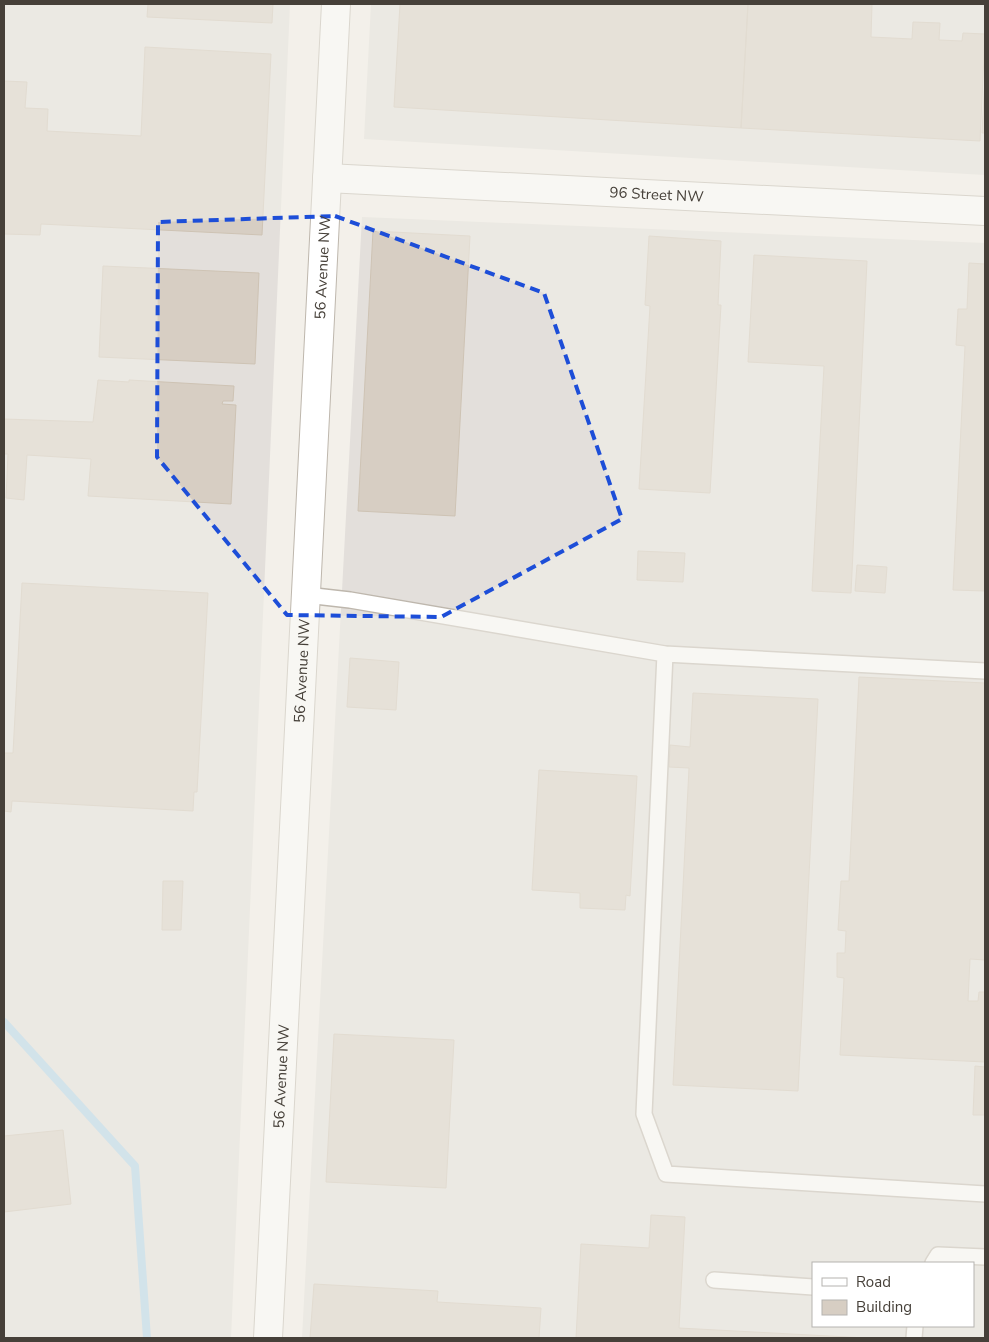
<svg xmlns="http://www.w3.org/2000/svg" width="989" height="1342" font-family="'Nunito Sans',sans-serif">
  <rect width="100%" height="100%" fill="#f3f0ea"/>
  <path fill="#e3dfdb" fill-rule="evenodd" d="M 4,4 L 290,4 L 231,1338 L 4,1338 Z
    M 371,4 L 985,4 L 985,175 L 364,139 Z
    M 362,217 L 985,243 L 985,1338 L 302,1338 ZM 813,1263 L 973,1263 L 973,1326 L 813,1326 Z"/>
  <g fill="none" stroke-linecap="round" stroke-linejoin="round">
    <path stroke="#acd3ea" stroke-width="8" d="M 4,1022 L 135,1166 L 147,1338"/>
  </g>
  <path fill="#d7cec3" stroke="#cec3b4" d="M 148,4 L 273,4 L 272,23 L 147,17 Z
    M 400,4 L 748,4 L 741,128 L 394,107 Z
    M 748,4 L 872,4 L 871,37 L 912,39 L 913,22 L 940,23 L 939,40 L 962,41 L 963,33 L 985,34 L 980,141 L 741,128 Z
    M 145,47 L 271,54 L 262,235 L 41,224 L 40,235 L 4,234 L 4,81 L 27,82 L 25,108 L 48,109 L 47,131 L 141,136 Z
    M 985,78 L 985,133 L 982,133 Z
    M 373,231 L 470,236 L 455,516 L 358,511 Z
    M 649,236 L 721,241 L 718,305 L 721,305 L 710,493 L 639,489 L 650,306 L 645,305 Z
    M 754,255 L 867,261 L 851,593 L 812,591 L 824,366 L 748,362 Z
    M 969,263 L 985,264 L 985,591 L 953,590 L 965,346 L 956,345 L 958,309 L 967,309 Z
    M 103,266 L 259,273 L 255,364 L 99,357 Z
    M 98,380 L 129,382 L 129,380 L 234,386 L 233,401 L 223,401 L 222,404 L 236,405 L 231,504 L 88,496 L 91,459 L 27,455 L 24,500 L 6,498 L 8,454 L 4,454 L 4,419 L 93,422 Z
    M 638,551 L 685,553 L 683,582 L 637,580 Z
    M 857,565 L 887,567 L 885,593 L 855,591 Z
    M 22,583 L 208,593 L 197,792 L 194,792 L 193,811 L 12,801 L 11,812 L 4,811 L 4,753 L 13,753 Z
    M 350,658 L 399,662 L 396,710 L 347,707 Z
    M 859,677 L 985,683 L 985,960 L 970,959 L 968,1001 L 978,1001 L 979,992 L 985,992 L 985,1062 L 840,1055 L 844,978 L 837,977 L 837,953 L 845,953 L 846,931 L 838,930 L 841,881 L 849,881 Z
    M 693,693 L 818,699 L 798,1091 L 673,1085 L 689,768 L 669,767 L 670,745 L 690,747 Z
    M 539,770 L 637,776 L 630,896 L 626,895 L 625,910 L 580,908 L 580,893 L 532,890 Z
    M 163,881 L 183,881 L 181,930 L 162,930 Z
    M 334,1034 L 454,1040 L 446,1188 L 326,1182 Z
    M 975,1066 L 985,1067 L 985,1115 L 973,1115 Z
    M 63,1130 L 71,1204 L 4,1212 L 4,1136 Z
    M 651,1215 L 685,1217 L 679,1328 L 866,1338 L 576,1338 L 581,1244 L 649,1248 Z
    M 314,1284 L 438,1291 L 437,1302 L 541,1308 L 539,1338 L 310,1338 Z"/>
  <g fill="none" stroke-linecap="round" stroke-linejoin="round">
    <defs>
      <path id="service" d="M 306,595 L 350,600 L 665,654
        M 985,671 L 665,654 L 644,1114 L 666,1174 L 985,1194
        M 933,1263 L 938,1255 L 985,1257
        M 714,1280 L 813,1287
        M 914,1338 L 915,1326"/>
      <g id="minor">
        <path id="s1" d="M 327,178 L 985,211"/>
        <path id="s2" d="M 268,1338 L 336,4"/>
      </g>
    </defs>
    <use href="#service" stroke="#beb7ad" stroke-width="18"/>
    <use href="#minor" stroke="#beb7ad" stroke-width="30"/>
    <use href="#service" stroke="#fff" stroke-width="15"/>
    <use href="#minor" stroke="#fff" stroke-width="28"/>
  </g>
  <path d="M0 0H989V1342H0ZM 335,216 L 544,293 L 622,519 L 441,617 L 287,615 L 157,457 L 158,222 Z" fill="#f3f0ea" fill-opacity=".55" fill-rule="evenodd"/>
  <path fill="none" stroke="#1d4ed8" stroke-width="4" stroke-dasharray="10 6" stroke-linejoin="round" d="M 335,216 L 544,293 L 622,519 L 441,617 L 287,615 L 157,457 L 158,222 Z"/>
  <g text-anchor="middle" stroke-width="4" stroke-linejoin="round" paint-order="stroke">
    <g font-size="15" fill="#464039" stroke="#fff">
      <text dy="5" stroke="none"><textPath href="#s1" startOffset="330">96 Street NW</textPath></text>
      <text dy="5" stroke="none"><textPath href="#s2" startOffset="1072">56 Avenue NW</textPath></text>
      <text dy="5" stroke="none"><textPath href="#s2" startOffset="668">56 Avenue NW</textPath></text>
      <text dy="5" stroke="none"><textPath href="#s2" startOffset="262">56 Avenue NW</textPath></text>
    </g>
  </g>
  <rect width="989" height="1342" fill="none" stroke="#464039" stroke-width="10"/>
  <rect x="812" y="1262" width="162" height="65" fill="#ffffff" stroke="#b5b3b0"/>
  <rect x="822" y="1278" width="25" height="8" fill="#ffffff" stroke="#b5b3b0"/>
  <text x="856" y="1287" font-size="15" fill="#464039">Road</text>
  <rect x="822" y="1300" width="25" height="15" fill="#d7cec3" stroke="#b5b3b0"/>
  <text x="856" y="1312" font-size="15" fill="#464039">Building</text>
</svg>
